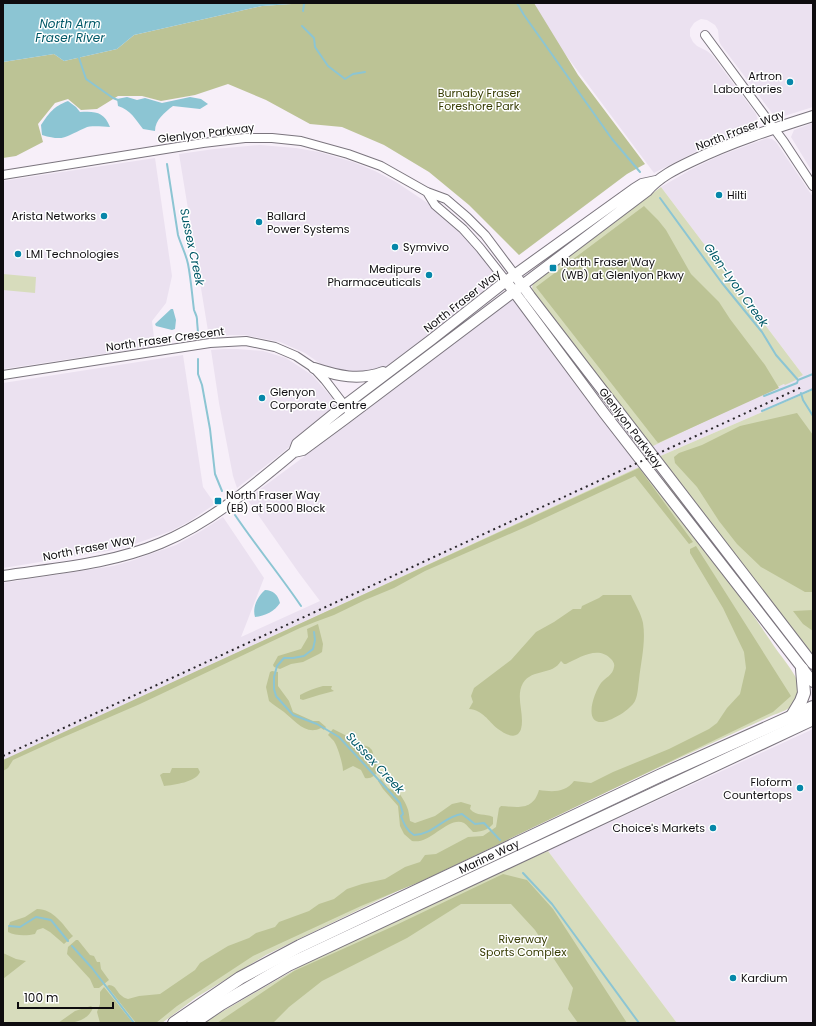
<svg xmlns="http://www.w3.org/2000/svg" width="816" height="1026" font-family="Poppins,sans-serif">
  <rect width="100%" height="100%" fill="#f7eff9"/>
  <path fill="#ebe1f0" d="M 527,3 L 813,3 L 813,107 L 778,118 L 775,117 L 721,45 L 719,41 L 718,30 L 715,25 L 707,20 L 701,19 L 697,21 L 694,23 L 690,29 L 690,36 L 693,42 L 697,46 L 707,51 L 712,55 L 756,114 L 758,120 L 757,123 L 754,127 L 749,130 L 699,150 L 654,173 Z
    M 813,123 L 813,173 L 791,137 L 794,130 Z
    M 767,138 L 772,139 L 776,142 L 813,197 L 813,390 L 658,457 L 651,447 L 803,375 L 661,187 L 690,170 L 719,156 Z
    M 260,145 L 296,148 L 319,152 L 353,162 L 375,171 L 396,182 L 435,208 L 465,236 L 498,276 L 499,282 L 389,367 L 359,375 L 325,367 L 305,353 L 280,342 L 245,335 L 230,335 L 209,337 L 179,154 L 214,149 Z
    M 155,158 L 172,276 L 166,303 L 152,321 L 155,346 L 3,369 L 3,181 Z
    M 513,300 L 516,301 L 641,466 L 3,761 L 3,583 L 113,566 L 131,561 L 176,545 L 201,531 L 223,517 L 264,578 L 241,637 L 320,601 L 299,573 L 247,499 L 363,413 L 506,303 Z
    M 224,349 L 237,349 L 263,351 L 286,358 L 312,375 L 334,400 L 336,405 L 333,411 L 277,457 L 237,488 L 233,476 L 219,403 L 211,350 Z
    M 183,355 L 203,487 L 215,504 L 190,521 L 171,531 L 129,546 L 108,551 L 3,568 L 3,383 Z
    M 813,729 L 813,1023 L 677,1023 L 548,851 Z"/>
  <path fill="#d7dcbc" d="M 661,187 L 803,375 L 796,379 L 796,380 L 785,385 L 784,384 L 651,447 L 534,293 C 531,288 532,284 535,281 Z
    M 3,274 L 36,277 L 35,293 L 3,290 Z
    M 813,390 L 813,656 L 658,457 Z
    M 641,466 C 684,523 730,580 770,640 C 780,656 795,671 801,689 C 790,710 792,708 771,716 L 504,839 L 266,955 L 197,997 L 162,1023 L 3,1023 L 3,761 Z
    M 666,479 L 804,656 L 800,659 L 662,482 Z
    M 548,851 L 677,1023 L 204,1023 L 213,1017 L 301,966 L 515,865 Z"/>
  <path fill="#bcc395" d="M 306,3 L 534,3 L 578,75 L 645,164 L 627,174 L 519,255 L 469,205 L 429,172 L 384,145 L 342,127 L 310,124 L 266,100 L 228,84 L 195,95 L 161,101 L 142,96 L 118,96 L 97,109 L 81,110 L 68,99 L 55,103 L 38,124 L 43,142 L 16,156 L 3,158 L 3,62 L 54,54 L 64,61 L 117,49 L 134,35 L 262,6 Z
    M 644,206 L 658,220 L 666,230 L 691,274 L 719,302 L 730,319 L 765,365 L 779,388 L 658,443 L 536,287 Z
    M 797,413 L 813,435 L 813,592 L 805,592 L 761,567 L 737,544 L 719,521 L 697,487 L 675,463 L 674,457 L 679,453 L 702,445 L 740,426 Z
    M 639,468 L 693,542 L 689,544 L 635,476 L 530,525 L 425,571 L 394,588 L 365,600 L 334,615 L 315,622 L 300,628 L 140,704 L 59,739 L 13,760 L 8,768 L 3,771 L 3,760 Z
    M 696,546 L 791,696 L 773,712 L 422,881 L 361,906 L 253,956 L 177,1006 L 156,1023 L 136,1023 L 107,986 L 109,985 C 117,986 116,992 122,996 C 124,998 126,998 128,999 L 139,996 L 160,994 L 195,970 L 200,963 L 228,946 L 249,938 L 256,933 L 275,927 L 279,922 L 309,911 L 319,904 L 334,899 L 347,889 L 362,884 L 385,879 L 405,867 L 420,862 L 425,855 L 436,854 L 468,837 L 483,836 L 496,827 L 499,808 L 501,806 C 518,807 533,811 539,790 C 552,792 565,793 574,781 L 591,783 L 613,772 L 669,749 L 709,729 L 717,723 L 727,708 L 740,694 L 746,668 L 744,652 L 723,608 L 690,553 L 690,549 Z
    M 603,595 L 631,595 C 635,604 641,613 643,623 C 646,642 641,661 639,680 C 638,686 638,695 635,701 C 630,710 613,720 603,722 C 582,724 595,691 601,683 C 605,678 613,675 614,667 C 615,664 613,661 611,659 C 598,645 579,658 566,664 L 564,664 L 561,661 C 552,676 533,668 523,683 C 515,697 525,714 521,729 C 517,741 505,734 498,729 C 488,721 483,710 469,709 L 473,702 L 471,696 L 474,688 L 511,660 L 536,632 L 554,622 L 573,609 L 581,609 L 582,606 L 599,598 Z
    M 813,610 L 813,631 L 803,624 L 793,611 Z
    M 318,624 L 323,644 L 322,652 L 319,654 L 303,662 L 291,664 L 280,669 L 274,667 L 273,665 L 278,656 L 301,649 L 308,637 L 307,629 Z
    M 272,671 L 278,672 L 278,686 L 289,701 L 293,712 L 313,721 L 319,721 L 326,727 L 324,730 L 321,728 C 306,736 294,720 284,712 C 279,708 273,705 269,701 L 266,687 L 270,672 Z
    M 323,686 L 332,686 L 331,689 L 334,691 L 319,695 L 303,700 L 300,699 L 300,695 C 307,691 315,688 323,686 Z
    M 333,729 L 347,736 L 354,742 L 369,747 L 372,750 L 378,771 C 375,776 371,779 365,778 L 361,770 L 353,766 L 343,771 C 343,764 337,744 333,740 C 331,738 330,737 328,735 Z
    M 172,768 L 198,768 L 200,772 C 196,782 174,785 164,786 L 160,775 L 163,773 L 170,773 Z
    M 381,779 L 388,788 L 392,790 L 396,789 C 398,791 406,803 407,807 C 409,811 409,816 410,821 L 415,823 L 435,816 L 452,804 L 461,802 L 471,805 L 470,809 C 477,817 485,813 493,817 L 493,824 C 488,830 481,832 473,832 C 470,829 467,825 464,823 C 449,815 430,845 412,841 L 404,834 L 400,826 L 398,806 L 383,789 L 378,781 Z
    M 503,874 L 527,880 L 553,909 L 627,1023 L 578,1023 L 568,1009 L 573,988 L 535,930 L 511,904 L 461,904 L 407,938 L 322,981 L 289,1007 L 273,1023 L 217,1023 L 294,971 L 396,925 Z
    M 37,909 C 54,909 63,925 73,936 L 64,944 L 50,932 L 43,928 L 37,930 L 35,934 C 27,936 15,936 8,932 L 8,928 L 10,922 L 25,917 Z
    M 76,940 L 78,940 L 90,955 L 94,956 L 97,962 L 100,962 L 101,969 L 109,980 L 99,988 L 94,988 L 90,979 L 67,954 L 68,947 Z
    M 3,953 L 16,959 L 26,961 L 3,979 Z
    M 104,987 L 133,1023 L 100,1023 L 97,1012 L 100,1004 L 100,992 Z
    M 91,1006 L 93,1008 C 86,1023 72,1023 58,1023 L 75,1011 Z"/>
  <path fill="#8cc5d3" d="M 3,3 L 306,3 L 262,6 L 134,35 L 117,49 L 64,61 L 54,54 L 3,62 Z
    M 127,97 L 137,100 L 145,98 L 162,103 L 190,97 L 201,99 L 208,104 L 200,109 L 173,106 C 165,112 155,120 155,131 L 143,129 C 135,119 131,110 118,106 L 117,99 Z
    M 68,101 L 76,107 L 80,112 C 96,111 104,112 110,127 C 103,127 91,125 85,128 C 66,136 65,142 42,135 L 41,125 C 50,112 53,107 68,101 Z
    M 171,309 L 173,309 L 176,320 L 175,329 L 172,330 L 156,326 L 155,324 Z
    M 265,590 C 273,590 278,595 280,603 C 275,611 265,616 255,617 C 252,607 258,596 265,590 Z"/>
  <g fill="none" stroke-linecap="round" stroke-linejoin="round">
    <path stroke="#8cc5d3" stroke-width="2" d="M 517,3 L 524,15 L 612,139 L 640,172
      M 303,11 L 304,4
      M 302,26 L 314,38 L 315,47 L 328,66 L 345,79 L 353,74 L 365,72
      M 78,55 L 86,79 L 113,98 L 118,100
      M 167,164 L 178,235 C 181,245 186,254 188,264 C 191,279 192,295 194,310 C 195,313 197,316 197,319 C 197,324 198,329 198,334
      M 660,198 L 722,283 L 762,332 L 776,355 L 798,380 L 797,383 L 764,396
      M 198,359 L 198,374 L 202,385 L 210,429 L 215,474 L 222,491
      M 798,380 L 813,374
      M 801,393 L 803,400 L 813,416
      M 762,411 L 813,389
      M 235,515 C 256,546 280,575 301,606
      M 314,632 L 315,640 L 313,649 L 304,656 L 293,658 L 284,658 L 277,666 L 274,677 L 274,689 L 276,696 L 293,715 L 317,724 L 339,737 L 400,803 L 403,814 L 401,816 C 404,824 407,831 414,835 C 433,835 444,816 462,814 L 475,824 L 484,823 L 500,840
      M 523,873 L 552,904 L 639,1023
      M 9,926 L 20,927 L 36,917 L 51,920 L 68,941
      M 72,946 L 92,968 L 134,1023"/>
    <defs>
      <path id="minor" d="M 705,35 L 784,142 L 813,186
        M 3,175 L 203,143 L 245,138 L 272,138 L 301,141 L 348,154 L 381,166 L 427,192 L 446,199 L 467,217 L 485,235 L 515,275
        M 427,192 L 435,205 L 463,229 L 480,248 L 506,281
        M 3,375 L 210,343 L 246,341 L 275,347 L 296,356 L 314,368 L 325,380 L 351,414"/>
      <path id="tertiary" d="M 515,275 L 530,296 L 813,664
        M 506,281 L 604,413 L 813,682
        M 314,368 C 338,376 359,381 383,372
        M 294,452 L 297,444 L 345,405 L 431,340 L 506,281 L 634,189 L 642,184 L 656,181
        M 3,576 C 55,568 111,564 161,543 C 210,523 253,486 294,452 L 303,450 L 345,419 L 647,191 C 659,177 675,169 692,161 C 731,142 772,129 813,116"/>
      <g id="primary">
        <path d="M 792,716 L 801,701 L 804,693 L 802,669"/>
        <path id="s1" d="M 174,1023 L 240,978 L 300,946 L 659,776 L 813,707"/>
        <path d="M 193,1023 L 221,1004 L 288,965 L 813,719"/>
      </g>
    </defs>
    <use href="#minor" stroke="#7b757e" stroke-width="10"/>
    <use href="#tertiary" stroke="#7b757e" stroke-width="12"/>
    <use href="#primary" stroke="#7b757e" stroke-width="14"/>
    <use href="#minor" stroke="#fff" stroke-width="8"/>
    <use href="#tertiary" stroke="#fff" stroke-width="10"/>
    <use href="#primary" stroke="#fff" stroke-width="12"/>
    <path stroke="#29262a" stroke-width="2" stroke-dasharray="2 4" stroke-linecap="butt" d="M 3,756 L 802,387"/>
  </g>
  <g fill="#0687a9" stroke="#fff" stroke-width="1.5">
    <circle cx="790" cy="82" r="4"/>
    <circle cx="719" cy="195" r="4"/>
    <circle cx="104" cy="216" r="4"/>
    <circle cx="259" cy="222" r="4"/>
    <circle cx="395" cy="247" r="4"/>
    <circle cx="18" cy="254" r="4"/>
    <rect x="549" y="264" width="8" height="8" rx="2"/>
    <circle cx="429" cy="275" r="4"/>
    <circle cx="262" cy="398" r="4"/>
    <rect x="214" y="497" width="8" height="8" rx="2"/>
    <circle cx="800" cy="788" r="4"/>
    <circle cx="713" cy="828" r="4"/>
    <circle cx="733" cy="978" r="4"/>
  </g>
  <g text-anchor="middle" stroke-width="3" stroke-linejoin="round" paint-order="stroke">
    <g font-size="11" fill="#0e0c0f" stroke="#fff" text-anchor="start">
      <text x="782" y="80" text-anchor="end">Artron<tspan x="782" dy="13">Laboratories</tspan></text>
      <text x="727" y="199">Hilti</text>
      <text x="96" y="220" text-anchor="end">Arista Networks</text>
      <text x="267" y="220">Ballard<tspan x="267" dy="13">Power Systems</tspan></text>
      <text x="403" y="251">Symvivo</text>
      <text x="26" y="258">LMI Technologies</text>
      <text x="561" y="266">North Fraser Way<tspan x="561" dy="13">(WB) at Glenlyon Pkwy</tspan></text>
      <text x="421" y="273" text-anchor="end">Medipure<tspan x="421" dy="13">Pharmaceuticals</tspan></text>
      <text x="270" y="396">Glenyon<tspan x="270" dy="13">Corporate Centre</tspan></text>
      <text x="226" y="499">North Fraser Way<tspan x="226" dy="13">(EB) at 5000 Block</tspan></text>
      <text x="792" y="786" text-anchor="end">Floform<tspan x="792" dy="13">Countertops</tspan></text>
      <text x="705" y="832" text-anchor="end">Choice's Markets</text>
      <text x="741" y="982">Kardium</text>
    </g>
    <g font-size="11" fill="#373c03" stroke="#fff">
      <text x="479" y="97">Burnaby Fraser<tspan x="479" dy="13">Foreshore Park</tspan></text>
      <text x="523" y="943">Riverway<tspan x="523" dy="13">Sports Complex</tspan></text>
    </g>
    <g font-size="11" fill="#0e0c0f" stroke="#fff">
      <text transform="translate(740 130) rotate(-21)" y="4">North Fraser Way</text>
      <text transform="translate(206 133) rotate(-7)" y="4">Glenlyon Parkway</text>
      <text transform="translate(462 301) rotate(-38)" y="4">North Fraser Way</text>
      <text transform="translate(165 339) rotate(-8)" y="4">North Fraser Crescent</text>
      <text transform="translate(631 428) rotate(53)" y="4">Glenlyon Parkway</text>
      <text transform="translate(89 548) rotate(-11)" y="4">North Fraser Way</text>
      <text dy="4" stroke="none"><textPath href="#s1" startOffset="357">Marine Way</textPath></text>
    </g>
    <g font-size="12" font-style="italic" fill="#015867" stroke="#fff">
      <text x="70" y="28">North Arm<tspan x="70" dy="14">Fraser River</tspan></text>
      <text transform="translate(192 247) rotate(78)" y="4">Sussex Creek</text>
      <text transform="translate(736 285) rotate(54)" y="4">Glen-Lyon Creek</text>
      <text transform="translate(375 763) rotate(47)" y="4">Sussex Creek</text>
    </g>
  </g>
  <rect width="816" height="1026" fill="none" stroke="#0e0c0f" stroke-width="8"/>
  <path d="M18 1002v6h95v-6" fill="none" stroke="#0e0c0f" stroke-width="2"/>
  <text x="24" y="1002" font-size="12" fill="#0e0c0f" stroke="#ffffff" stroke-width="3" paint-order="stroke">100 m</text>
</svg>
